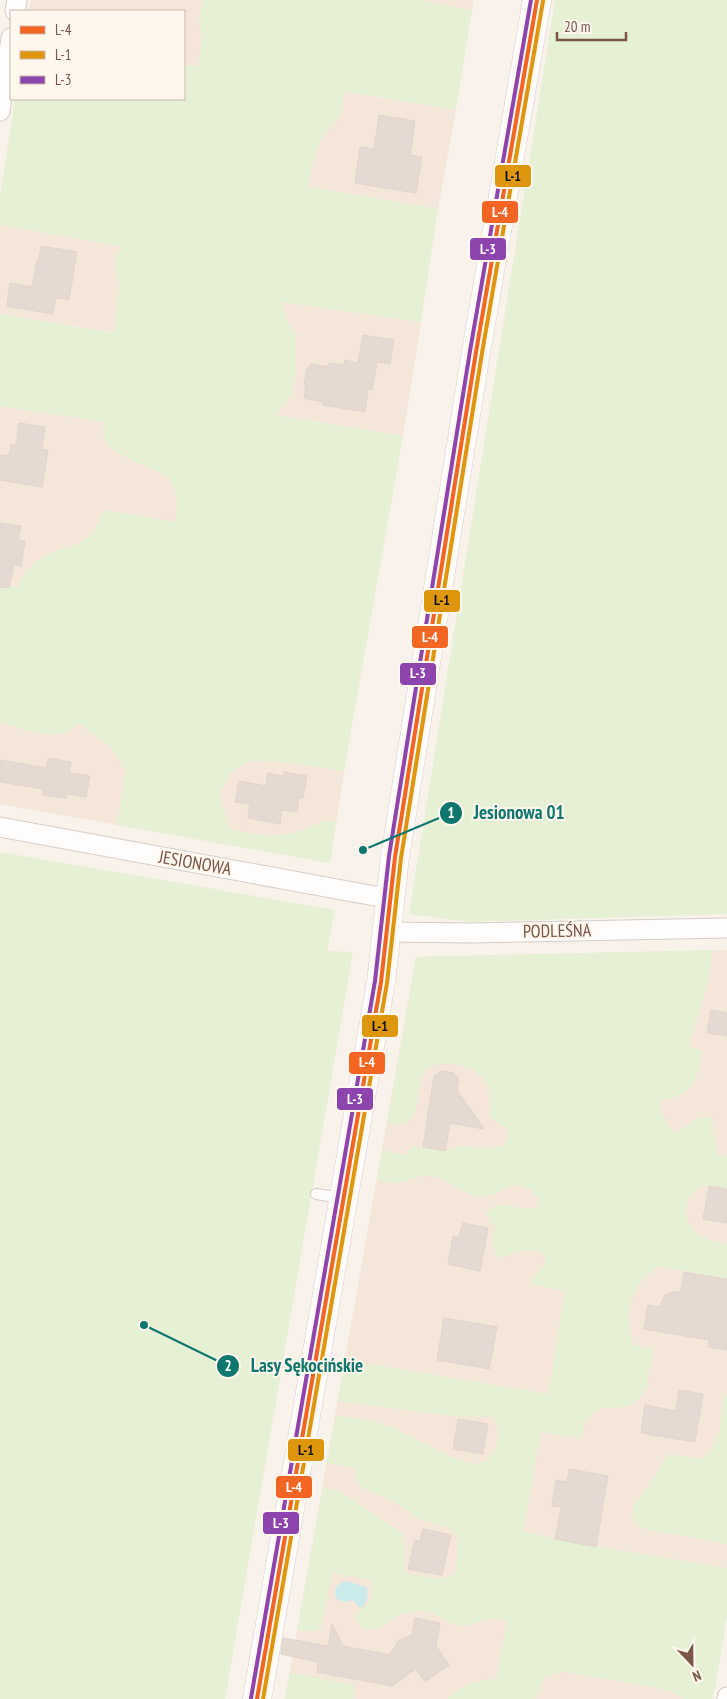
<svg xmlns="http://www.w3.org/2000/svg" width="727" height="1699" font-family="'PT Sans Narrow',sans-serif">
  <rect width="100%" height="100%" fill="#f8f2eb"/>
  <path fill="#f4e6d9" d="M 31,0 L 252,0 L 241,75 L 456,110 L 438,209 L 225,174 L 241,75 L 184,65 L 184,11 L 29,11 Z
    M 417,0 L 474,0 L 472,10 Z
    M 0,225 L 234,264 L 281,302 L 421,322 L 403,436 L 210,404 L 218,349 L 0,314 Z
    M 0,406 L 203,437 L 153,611 L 0,584 Z
    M 0,692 L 347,753 L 330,863 L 0,804 Z
    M 727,950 L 727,1568 L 600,1547 L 523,1532 L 713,1699 L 285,1699 L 416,957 Z"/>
  <path fill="#e5f0d4" d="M 203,0 L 417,0 L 472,10 L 456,110 L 343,91 C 345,124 331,119 320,142 C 314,156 311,172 308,187 L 438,209 L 421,322 L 281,302 L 287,320 L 296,336 L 296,372 L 292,392 L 286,404 L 273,415 L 403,436 L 344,771 L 283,762 L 250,761 L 230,773 L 219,795 L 230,829 C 253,836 277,838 300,831 C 313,827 322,819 336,822 L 330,863 L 117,825 L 126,770 L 110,746 L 78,723 C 58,745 24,729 0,722 L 0,584 L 18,587 C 27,566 43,555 64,548 C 70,547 77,545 82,542 C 94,535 99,522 104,510 L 177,522 L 175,519 C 179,503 177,492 169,477 C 155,469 110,454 105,441 C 102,435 103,428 104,422 L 0,406 L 0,314 L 114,333 L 119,286 L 115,259 L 121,246 L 0,225 L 0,197 L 15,99 L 184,99 L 184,65 L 198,67 L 202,40 L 199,19 Z
    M 555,0 L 727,0 L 727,914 L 470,922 L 409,914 Z
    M 0,852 L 335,910 L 327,951 L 353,952 L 225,1699 L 0,1699 Z
    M 712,950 C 711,977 702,1000 695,1026 C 693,1034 689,1038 689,1047 L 702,1050 C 699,1070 697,1088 676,1097 C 671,1099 665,1098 660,1101 C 659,1111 666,1126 674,1132 C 689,1130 697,1111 712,1119 L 717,1155 L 727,1157 L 727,1189 L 701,1185 C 692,1192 690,1193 687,1204 C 680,1230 706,1241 727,1244 L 727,1279 L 659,1266 C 629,1286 623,1312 634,1345 L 653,1349 L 647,1388 L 642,1395 L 634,1403 L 624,1407 L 603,1408 L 594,1412 L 585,1420 L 584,1428 L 580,1438 L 541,1432 L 523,1532 L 600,1547 L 727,1568 L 727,1617 L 713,1699 L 685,1699 L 669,1691 L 652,1687 L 572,1673 L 561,1672 L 544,1678 L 535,1699 L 447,1699 C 460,1685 478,1680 497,1679 L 507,1621 C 500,1619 492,1617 484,1620 C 475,1623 469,1627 459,1626 C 446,1624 434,1609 420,1611 C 415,1611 409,1612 404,1613 C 386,1620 381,1636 360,1626 L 355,1615 C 373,1600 370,1605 373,1580 L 332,1573 L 321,1628 L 314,1631 L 297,1631 L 323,1487 L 341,1492 L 402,1533 C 406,1546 401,1564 407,1574 C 422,1576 445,1583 456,1572 L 458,1536 L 449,1527 L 437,1525 L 417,1518 L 397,1503 L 361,1487 L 356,1479 L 355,1468 L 327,1463 L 336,1415 L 373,1421 L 393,1428 L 451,1457 L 474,1464 L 487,1461 C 497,1449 504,1432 493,1417 L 451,1416 L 338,1401 L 345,1360 L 548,1394 L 565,1291 L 530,1284 L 534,1276 L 546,1263 L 545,1258 L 541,1252 C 533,1250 525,1249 516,1252 C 511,1253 507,1257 501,1258 L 495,1254 L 492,1243 L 495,1227 L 486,1214 C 500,1192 529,1221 540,1202 C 535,1190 521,1182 508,1187 C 501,1190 495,1195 487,1196 C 464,1199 450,1178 429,1176 C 407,1175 401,1190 377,1179 L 382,1150 L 405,1155 L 413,1146 L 445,1151 L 461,1146 L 489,1149 L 504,1145 L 508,1137 L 508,1130 L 490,1117 C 490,1105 491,1089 484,1079 C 481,1076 476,1071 472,1069 C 461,1064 433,1059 425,1071 C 417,1083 418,1111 412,1118 C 405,1126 396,1124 387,1124 L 416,957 Z
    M 727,1393 L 727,1544 L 641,1528 L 634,1521 L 632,1515 L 634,1504 L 650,1484 L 668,1454 L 701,1459 L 711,1452 L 720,1428 L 723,1399 Z
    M 290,1673 L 354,1685 L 353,1699 L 285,1699 Z"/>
  <path fill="#caeaeb" d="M 345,1581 L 366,1587 C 369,1592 367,1602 363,1607 L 359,1607 L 353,1600 L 345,1602 L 337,1599 L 335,1593 L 337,1586 Z"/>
  <path fill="#e5dad1" stroke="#e2d4cc" d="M 379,115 L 415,121 L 410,155 L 422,157 L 416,193 L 355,183 L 360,147 L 374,149 Z
    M 41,246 L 77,252 L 69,300 L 56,298 L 53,314 L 7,306 L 10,283 L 32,287 L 37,259 L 39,260 Z
    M 363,335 L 394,340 L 390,364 L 377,362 L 372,390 L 368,389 L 365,412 L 323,405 L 323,402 L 304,398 L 306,387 L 304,386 L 307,368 L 309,368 L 310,364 L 329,367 L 329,363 L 344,365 L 345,360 L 358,363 Z
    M 19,423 L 45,427 L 42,449 L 48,450 L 42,487 L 0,480 L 0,455 L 9,456 L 11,444 L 16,445 Z
    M 0,523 L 21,526 L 18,540 L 25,541 L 21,566 L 14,564 L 9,588 L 0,587 Z
    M 48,758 L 71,762 L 69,773 L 90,776 L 86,797 L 67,794 L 66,798 L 42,795 L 43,789 L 0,782 L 0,760 L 46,768 Z
    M 284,772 L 307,776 L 303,798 L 299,798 L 297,812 L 282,810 L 280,824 L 248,818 L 250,804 L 235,802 L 239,781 L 266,786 L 268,773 L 284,776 Z
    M 711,1010 L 727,1013 L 727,1036 L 707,1033 Z
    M 441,1071 L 454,1073 L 459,1080 L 457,1090 L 484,1129 L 450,1123 L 445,1151 L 423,1147 L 434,1076 Z
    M 709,1186 L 727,1189 L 727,1223 L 703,1219 Z
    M 463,1223 L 488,1228 L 480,1271 L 448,1264 L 453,1236 L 459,1237 Z
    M 684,1272 L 727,1279 L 727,1350 L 708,1347 L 709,1340 L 644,1329 L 648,1305 L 659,1307 L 665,1295 L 669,1293 L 681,1291 Z
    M 444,1318 L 497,1327 L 489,1369 L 437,1360 Z
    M 679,1390 L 703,1394 L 695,1442 L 641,1433 L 645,1405 L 676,1411 Z
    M 458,1419 L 488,1424 L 483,1454 L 453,1449 Z
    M 569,1469 L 608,1476 L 596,1547 L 555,1539 L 561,1507 L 552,1506 L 556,1480 L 567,1482 Z
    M 423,1529 L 451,1535 L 442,1575 L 408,1569 L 415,1540 L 420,1541 Z
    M 415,1618 L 440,1623 L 436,1646 L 449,1665 L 425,1682 L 416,1669 L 392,1686 L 317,1672 L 318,1662 L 281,1654 L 283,1638 L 328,1646 L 332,1624 L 343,1646 L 390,1655 L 398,1641 L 412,1635 Z"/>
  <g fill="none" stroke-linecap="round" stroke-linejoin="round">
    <defs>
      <path id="lane" d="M 316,1194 L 343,1198"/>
      <path id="street" d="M 15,11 L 17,0
        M 0,111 L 11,38
        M 0,827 L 391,899
        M 387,932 L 471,933 L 727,928
        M 727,1699 L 727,1697"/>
      <path id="secondary" d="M 257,1699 L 381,982 L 395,857 L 476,352 L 537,0"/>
    </defs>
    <use href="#lane" stroke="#d7cdc8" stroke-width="12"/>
    <use href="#street" stroke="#d7cdc8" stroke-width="21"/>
    <use href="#secondary" stroke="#d9cfc8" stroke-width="29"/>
    <use href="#lane" stroke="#fefdfc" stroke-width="10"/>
    <use href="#street" stroke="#fefdfc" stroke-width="19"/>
    <use href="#secondary" stroke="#fefdfc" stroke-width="28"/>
    <defs>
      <path id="bus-1" d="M 257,1699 L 381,982 L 395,857 L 476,352 L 537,0"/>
      <path id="bus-2" d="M 263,1699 L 387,983 L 401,858 L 482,353 L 543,1"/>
      <path id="bus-3" d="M 251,1698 L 375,981 L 389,856 L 470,351 L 531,0"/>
    </defs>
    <use href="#bus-1" stroke="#fff7ed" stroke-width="8"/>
    <use href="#bus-2" stroke="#fff7ed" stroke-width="8"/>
    <use href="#bus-3" stroke="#fff7ed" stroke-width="8"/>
    <use href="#bus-1" stroke="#f26522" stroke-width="4"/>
    <use href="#bus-2" stroke="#de960e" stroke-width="4"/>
    <use href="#bus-3" stroke="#8e44ad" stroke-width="4"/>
  </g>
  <g text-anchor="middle" stroke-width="4" stroke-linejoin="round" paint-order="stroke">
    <g font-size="18" fill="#7a5647" stroke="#fff7ed">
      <text transform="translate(195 863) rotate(10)" y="6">JESIONOWA</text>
      <text transform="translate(557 931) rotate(-1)" y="6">PODLEŚNA</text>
    </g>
  </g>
  <path fill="none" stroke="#0f766e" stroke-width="2" d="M363 850L451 813M144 1325L228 1366"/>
  <g fill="#0f766e" stroke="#fff7ed" stroke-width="2">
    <circle cx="363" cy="850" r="5"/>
    <circle cx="144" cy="1325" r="5"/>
    <circle cx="451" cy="813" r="12"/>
    <circle cx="228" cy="1366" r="12"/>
  </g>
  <g font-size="15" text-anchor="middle" font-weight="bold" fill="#fff">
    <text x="451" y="818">1</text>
    <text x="228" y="1371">2</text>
  </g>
  <g font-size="19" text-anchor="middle" font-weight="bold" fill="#0f766e" stroke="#fff7ed" stroke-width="4" stroke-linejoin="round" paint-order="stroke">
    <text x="519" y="819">Jesionowa 01</text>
    <text x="307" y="1372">Lasy Sękocińskie</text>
  </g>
  <g stroke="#fff7ed" stroke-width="2">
    <rect x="494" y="164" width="38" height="24" rx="5" fill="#de960e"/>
    <rect x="481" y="200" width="38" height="24" rx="5" fill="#f26522"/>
    <rect x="469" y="237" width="38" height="24" rx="5" fill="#8e44ad"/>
    <rect x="423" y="589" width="38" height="24" rx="5" fill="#de960e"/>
    <rect x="411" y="625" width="38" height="24" rx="5" fill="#f26522"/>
    <rect x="399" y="662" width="38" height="24" rx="5" fill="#8e44ad"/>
    <rect x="361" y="1014" width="38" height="24" rx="5" fill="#de960e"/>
    <rect x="348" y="1051" width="38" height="24" rx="5" fill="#f26522"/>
    <rect x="336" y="1087" width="38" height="24" rx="5" fill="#8e44ad"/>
    <rect x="287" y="1438" width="38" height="24" rx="5" fill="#de960e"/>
    <rect x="275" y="1475" width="38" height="24" rx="5" fill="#f26522"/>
    <rect x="262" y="1511" width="38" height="24" rx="5" fill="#8e44ad"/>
  </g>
  <g font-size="14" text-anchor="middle" font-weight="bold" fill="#fff">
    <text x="500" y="217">L-4</text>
    <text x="488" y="254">L-3</text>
    <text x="430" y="642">L-4</text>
    <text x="418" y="678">L-3</text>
    <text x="367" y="1067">L-4</text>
    <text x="355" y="1104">L-3</text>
    <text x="294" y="1492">L-4</text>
    <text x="281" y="1528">L-3</text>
  </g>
  <g font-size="14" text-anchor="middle" font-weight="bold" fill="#111">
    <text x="513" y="181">L-1</text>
    <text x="442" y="605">L-1</text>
    <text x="380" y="1031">L-1</text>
    <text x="306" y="1455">L-1</text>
  </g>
  <rect x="10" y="10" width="175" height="90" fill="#fff7ed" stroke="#cab7ab"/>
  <rect x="20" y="26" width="25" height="8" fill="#f26522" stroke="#cab7ab"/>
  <text x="55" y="35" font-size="15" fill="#7a5647">L-4</text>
  <rect x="20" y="51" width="25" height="8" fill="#de960e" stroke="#cab7ab"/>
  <text x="55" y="60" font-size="15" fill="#7a5647">L-1</text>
  <rect x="20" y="76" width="25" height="8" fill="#8e44ad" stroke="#cab7ab"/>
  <text x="55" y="85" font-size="15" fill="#7a5647">L-3</text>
  <g transform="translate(692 1664) rotate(158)" stroke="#fff7ed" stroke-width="4" paint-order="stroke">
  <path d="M0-4L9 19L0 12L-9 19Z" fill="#7a5647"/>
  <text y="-8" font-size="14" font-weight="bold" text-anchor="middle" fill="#7a5647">N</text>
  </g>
  <path d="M557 32v8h69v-8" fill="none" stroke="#7a5647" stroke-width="2.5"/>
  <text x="564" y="32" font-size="15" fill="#7a5647" stroke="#fff7ed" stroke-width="4" paint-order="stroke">20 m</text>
</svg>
